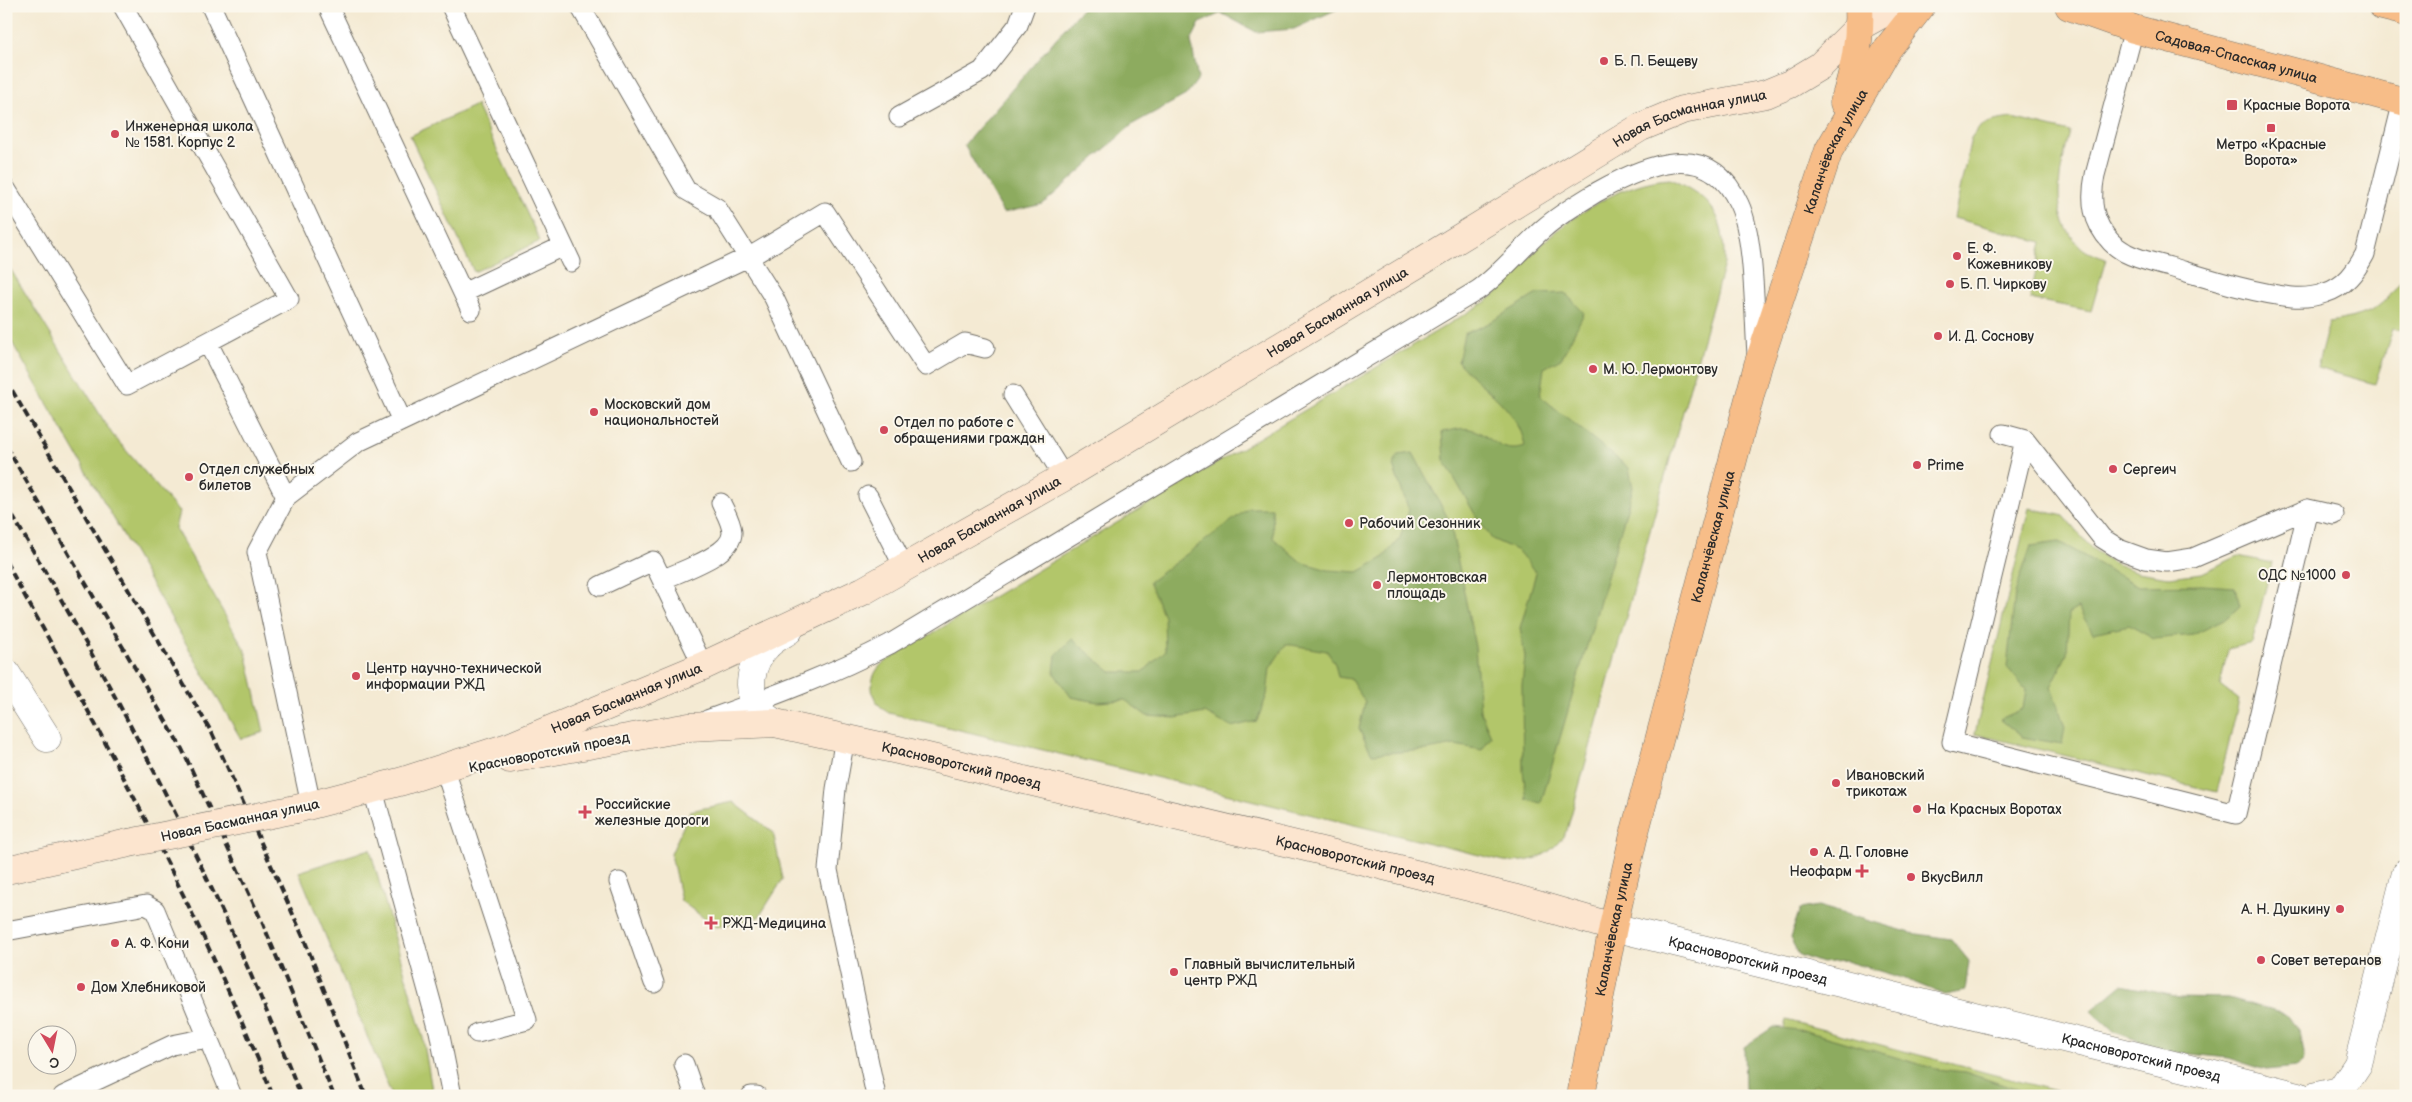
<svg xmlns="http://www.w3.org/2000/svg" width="2412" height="1102" font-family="'Balsamiq Sans',sans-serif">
  <rect width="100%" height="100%" fill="#fbf7ec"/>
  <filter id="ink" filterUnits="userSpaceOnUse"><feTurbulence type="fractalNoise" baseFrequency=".02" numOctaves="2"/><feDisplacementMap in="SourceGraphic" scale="10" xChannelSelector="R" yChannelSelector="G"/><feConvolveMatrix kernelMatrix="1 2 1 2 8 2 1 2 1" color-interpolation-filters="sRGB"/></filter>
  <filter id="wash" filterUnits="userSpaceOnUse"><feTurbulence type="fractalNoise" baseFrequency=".0096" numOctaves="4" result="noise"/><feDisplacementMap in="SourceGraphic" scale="20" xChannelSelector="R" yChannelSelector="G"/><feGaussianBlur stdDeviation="1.12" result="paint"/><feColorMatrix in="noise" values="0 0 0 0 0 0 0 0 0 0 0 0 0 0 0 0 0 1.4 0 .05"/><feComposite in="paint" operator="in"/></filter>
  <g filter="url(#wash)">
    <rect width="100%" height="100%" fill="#f4ead3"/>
    <path fill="#b2c66a" stroke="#6e784a" d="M 476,105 L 540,241 L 474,272 L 410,136 Z
      M 2012,118 L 2070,132 C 2060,171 2047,215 2081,247 C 2087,253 2098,256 2106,259 L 2091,311 L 2030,299 L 2042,242 L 1954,218 L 1971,138 C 1982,121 1993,121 2012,118 Z
      M 1670,179 C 1714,199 1725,216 1724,264 L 1567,830 C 1553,855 1533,864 1504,861 L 889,713 C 869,702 866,678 883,663 L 1487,301 C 1507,286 1520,267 1537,249 C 1570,216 1624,181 1670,179 Z
      M 6,262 L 112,434 L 179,512 L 175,528 L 246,652 L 264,732 L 241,739 L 6,332 Z
      M 2406,272 L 2406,331 L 2393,328 L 2375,384 L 2317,368 L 2329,322 C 2372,315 2382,310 2406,272 Z
      M 2029,508 L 2064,516 L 2091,548 L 2112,562 L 2137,572 L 2169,577 L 2202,573 L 2238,556 L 2272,563 L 2252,643 L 2228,649 L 2220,685 L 2239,700 L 2217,792 L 1975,734 Z
      M 733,802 L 773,832 L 783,879 L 759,917 L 716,927 L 681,901 L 671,854 L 690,811 Z
      M 370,849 L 423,1038 L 433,1096 L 392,1096 L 299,872 Z
      M 1786,1020 L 2075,1096 L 1808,1096 L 1773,1073 Z"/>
    <path fill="#8dab5e" stroke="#5c6b44" d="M 1084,6 L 1344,6 L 1294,29 L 1256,32 L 1221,13 L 1200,23 L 1191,41 L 1198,79 L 1186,95 L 1133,124 L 1043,204 L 1003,213 L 964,145 Z
      M 1565,293 L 1584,313 L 1561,359 L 1544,368 L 1540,396 L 1629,468 L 1633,488 L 1541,803 L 1527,800 L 1523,771 L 1522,685 L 1525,657 L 1520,628 L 1536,573 L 1518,551 L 1492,539 L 1476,516 L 1444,460 L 1442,432 C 1450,431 1462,427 1470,429 C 1489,433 1500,456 1525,447 C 1520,409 1482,389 1458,362 L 1464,334 L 1489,323 L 1537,294 Z
      M 1413,453 L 1450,522 L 1475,647 L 1480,711 L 1491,736 L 1482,750 L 1455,745 L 1427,750 L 1372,754 L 1359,729 L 1365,702 L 1351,679 L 1338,677 L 1335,664 L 1327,651 L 1286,644 L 1270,668 L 1267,695 L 1257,721 L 1231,727 L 1205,713 L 1175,718 L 1147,716 L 1125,700 L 1098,702 L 1071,697 L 1054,673 L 1056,655 L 1072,639 L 1111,672 L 1143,672 L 1165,651 L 1164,616 L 1149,582 L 1249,508 L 1272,508 L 1273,538 L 1301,562 L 1328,570 L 1358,572 L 1383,558 L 1400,538 L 1409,510 L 1393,466 L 1398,455 Z
      M 2059,542 L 2138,586 L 2202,585 L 2235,587 L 2240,606 L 2224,620 L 2193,635 L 2154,639 L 2129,625 L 2093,633 L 2078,608 L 2069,613 L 2067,654 L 2051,687 L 2065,727 L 2062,744 L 2022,737 L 2000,719 L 2023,709 L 2026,690 L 2007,667 L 2015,593 L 2031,546 Z
      M 1818,906 L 1911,933 L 1951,939 L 1969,961 L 1965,991 L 1945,995 L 1903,978 L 1845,961 L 1821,963 L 1799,955 L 1790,938 L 1800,909 Z
      M 2122,985 L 2180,997 L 2228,998 L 2285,1014 L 2299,1030 L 2304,1059 L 2298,1067 L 2266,1070 L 2228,1058 L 2172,1052 L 2114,1032 L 2091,1011 Z
      M 1773,1027 L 1806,1031 L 1936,1069 L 1965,1072 L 2036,1096 L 1842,1096 L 1816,1084 L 1798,1096 L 1758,1096 L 1745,1089 L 1744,1047 Z"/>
  </g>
  <g filter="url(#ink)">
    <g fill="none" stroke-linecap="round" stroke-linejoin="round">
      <defs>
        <path id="lane" d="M 211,6 L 402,421
          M 328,6 L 471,310
          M 451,6 L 571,262
          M 580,6 L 686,190 L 717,208 L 748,257
          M 2134,29 L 2095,175 C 2090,200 2092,222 2111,242 C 2115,246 2121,250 2126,253 C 2139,260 2156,263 2170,267 C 2207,278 2253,293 2292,297 C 2303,298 2314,297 2325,293 C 2345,287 2356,271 2365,254 L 2403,101
          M 899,117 L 982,71 L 1018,25 L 1025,6
          M 6,189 L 127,385 L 289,299 L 123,6
          M 748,258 L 825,212 L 926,366 L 965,343 L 985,348
          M 463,293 L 563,246
          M 208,343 L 286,497
          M 1013,395 L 1064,477
          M 2003,434 L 2025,440 L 2102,538 L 2121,550 L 2146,559 L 2167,562 L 2193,558 L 2308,509 L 2334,515
          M 2025,440 L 1952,742 L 2236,814 L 2308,509
          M 868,496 L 905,569
          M 662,580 C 680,571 733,555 732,532 C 731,521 725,512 721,503
          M 600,586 L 653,561 L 703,666
          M 707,720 C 770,697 831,675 890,644 L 1478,290 C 1503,272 1521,248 1544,228 C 1560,214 1579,203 1597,192 C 1645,165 1709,137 1739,204 C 1755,238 1754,314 1757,354
          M 845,738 L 836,789 L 828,870 L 876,1096
          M 446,773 L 527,1020 L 477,1033
          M 373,790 L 439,1031 L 452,1096
          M 311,805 L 257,552 L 286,497 L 358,442 L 748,257 L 774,298 L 851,462
          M 619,882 L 654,983
          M 6,931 L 146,905 L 155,910 L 232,1096
          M 684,1064 L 695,1096
          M 63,1096 L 172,1045 L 207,1038
          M 751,1096 L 757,1096"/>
        <g id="street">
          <path d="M 6,673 L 47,738"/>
          <path d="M 775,723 C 770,720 763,716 760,711 C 745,693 750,662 767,646 C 773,639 782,635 789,630"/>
          <path id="s1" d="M 1613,927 L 2299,1096"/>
          <path d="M 2317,1096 L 2340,1091 L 2358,1064 L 2406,873"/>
        </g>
        <g id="secondary">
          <path id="s2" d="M 510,759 L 689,727 L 775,723 L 898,750 L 1343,856 L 1513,898 L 1613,927"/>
          <path id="s3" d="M 296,809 L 403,781 L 511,746 L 703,666 L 863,591 L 1064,477 L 1432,255 L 1641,127 L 1682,110 L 1766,94 L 1790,84 L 1820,66 L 1860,26 L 1896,6"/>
          <path d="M 6,870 L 129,843"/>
        </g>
        <g id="primary">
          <path id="s4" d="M 2069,6 L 2134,29 L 2406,102"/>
          <path d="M 2382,6 L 2406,12"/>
          <path d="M 1844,103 C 1854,71 1861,40 1859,6"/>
          <path id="s5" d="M 1581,1096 L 1613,927 L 1633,839 L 1758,365 L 1829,150 L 1888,48 L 1921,6"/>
        </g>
      </defs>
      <use href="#lane" stroke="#716e66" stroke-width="21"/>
      <use href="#street" stroke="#716e66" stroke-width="29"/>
      <use href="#secondary" stroke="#716e66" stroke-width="29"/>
      <use href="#primary" stroke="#716e66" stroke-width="29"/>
      <use href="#lane" stroke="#fff" stroke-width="19"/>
      <use href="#street" stroke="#fff" stroke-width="28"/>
      <use href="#secondary" stroke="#fce5cf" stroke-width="28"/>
      <use href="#primary" stroke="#f7bd88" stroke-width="28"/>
      <path stroke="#2b2b2b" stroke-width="4" stroke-dasharray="8 4" stroke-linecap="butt" d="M 6,380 L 212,733 L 304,939 L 366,1096
        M 6,446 L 182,749 L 263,924 L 334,1096
        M 6,505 C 119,694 221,891 301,1096
        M 6,562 C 103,736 199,911 273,1096"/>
      <defs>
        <path id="secondary-bridge" d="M 129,843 L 296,809"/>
      </defs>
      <use href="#secondary-bridge" stroke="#716e66" stroke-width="29" stroke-linecap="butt"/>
      <use href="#secondary-bridge" stroke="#fce5cf" stroke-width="28"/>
    </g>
  </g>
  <g fill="#d1495b" stroke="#fbf7ec" stroke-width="2">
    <circle cx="1604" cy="61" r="5"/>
    <rect x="2226" y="99" width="12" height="12" rx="2.5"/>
    <rect x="2266" y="123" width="10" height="10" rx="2.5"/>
    <circle cx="115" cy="134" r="5"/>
    <circle cx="1957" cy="256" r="5"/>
    <circle cx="1950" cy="284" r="5"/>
    <circle cx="1938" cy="336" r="5"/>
    <circle cx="1593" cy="369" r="5"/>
    <circle cx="594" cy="412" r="5"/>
    <circle cx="884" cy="430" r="5"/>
    <circle cx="1917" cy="465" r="5"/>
    <circle cx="2113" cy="469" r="5"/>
    <circle cx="189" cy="477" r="5"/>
    <circle cx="1349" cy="523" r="5"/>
    <circle cx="2346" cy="575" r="5"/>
    <circle cx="1377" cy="585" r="5"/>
    <circle cx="356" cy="676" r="5"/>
    <circle cx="1836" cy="783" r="5"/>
    <circle cx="1917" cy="809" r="5"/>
    <path d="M582.5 804.5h5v5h5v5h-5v5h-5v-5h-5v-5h5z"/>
    <circle cx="1814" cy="852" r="5"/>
    <path d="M1859.5 863.5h5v5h5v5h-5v5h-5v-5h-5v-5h5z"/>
    <circle cx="1911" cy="877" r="5"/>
    <circle cx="2340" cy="909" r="5"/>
    <path d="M708.5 915.5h5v5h5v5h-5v5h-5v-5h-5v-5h5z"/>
    <circle cx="115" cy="943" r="5"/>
    <circle cx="2261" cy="960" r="5"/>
    <circle cx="1174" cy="972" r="5"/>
    <circle cx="81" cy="987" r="5"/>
  </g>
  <g text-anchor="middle" stroke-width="4" stroke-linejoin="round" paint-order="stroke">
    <g font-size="14" fill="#2b2b2b" stroke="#fbf7ec">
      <text dy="5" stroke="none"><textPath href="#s4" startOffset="175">Садовая-Спасская улица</textPath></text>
      <text dy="5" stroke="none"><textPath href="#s3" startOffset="1564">Новая Басманная улица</textPath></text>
      <text dy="5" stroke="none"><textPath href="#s5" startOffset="980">Каланчёвская улица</textPath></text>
      <text dy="5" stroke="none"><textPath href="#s3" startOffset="1159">Новая Басманная улица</textPath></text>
      <text dy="5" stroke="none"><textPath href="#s3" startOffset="754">Новая Басманная улица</textPath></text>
      <text dy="5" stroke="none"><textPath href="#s5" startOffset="575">Каланчёвская улица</textPath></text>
      <text dy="5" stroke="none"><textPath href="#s3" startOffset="349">Новая Басманная улица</textPath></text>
      <text transform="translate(549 752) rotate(-11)" y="5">Красноворотский проезд</text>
      <text dy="5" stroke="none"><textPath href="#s2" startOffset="459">Красноворотский проезд</textPath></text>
      <text transform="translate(240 820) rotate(-12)" y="5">Новая Басманная улица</text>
      <text dy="5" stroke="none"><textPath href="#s2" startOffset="864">Красноворотский проезд</textPath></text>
      <text dy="5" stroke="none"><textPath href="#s5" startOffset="170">Каланчёвская улица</textPath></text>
      <text dy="5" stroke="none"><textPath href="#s1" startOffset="139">Красноворотский проезд</textPath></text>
      <text dy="5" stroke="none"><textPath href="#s1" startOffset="544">Красноворотский проезд</textPath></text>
    </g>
    <g font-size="14" fill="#2b2b2b" stroke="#fbf7ec" text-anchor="start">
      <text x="1614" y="66">Б. П. Бещеву</text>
      <text x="2243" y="110">Красные Ворота</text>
      <text x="125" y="131">Инженерная школа<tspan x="125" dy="16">№ 1581. Корпус 2</tspan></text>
      <text x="2271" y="149" text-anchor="middle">Метро «Красные<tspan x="2271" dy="16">Ворота»</tspan></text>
      <text x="1967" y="253">Е. Ф.<tspan x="1967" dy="16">Кожевникову</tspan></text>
      <text x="1960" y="289">Б. П. Чиркову</text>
      <text x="1948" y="341">И. Д. Соснову</text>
      <text x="1603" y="374">М. Ю. Лермонтову</text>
      <text x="604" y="409">Московский дом<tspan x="604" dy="16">национальностей</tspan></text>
      <text x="894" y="427">Отдел по работе с<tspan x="894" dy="16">обращениями граждан</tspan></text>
      <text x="1927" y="470">Prime</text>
      <text x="199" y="474">Отдел служебных<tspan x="199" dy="16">билетов</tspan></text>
      <text x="2123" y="474">Сергеич</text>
      <text x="1359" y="528">Рабочий Сезонник</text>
      <text x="2336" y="580" text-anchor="end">ОДС №1000</text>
      <text x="1387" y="582">Лермонтовская<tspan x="1387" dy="16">площадь</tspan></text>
      <text x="366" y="673">Центр научно-технической<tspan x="366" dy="16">информации РЖД</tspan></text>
      <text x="1846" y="780">Ивановский<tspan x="1846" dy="16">трикотаж</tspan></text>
      <text x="595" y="809">Российские<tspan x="595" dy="16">железные дороги</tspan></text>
      <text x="1927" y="814">На Красных Воротах</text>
      <text x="1824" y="857">А. Д. Головне</text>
      <text x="1852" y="876" text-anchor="end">Неофарм</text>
      <text x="1921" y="882">ВкусВилл</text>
      <text x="2330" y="914" text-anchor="end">А. Н. Душкину</text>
      <text x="722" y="928">РЖД-Медицина</text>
      <text x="125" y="948">А. Ф. Кони</text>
      <text x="2271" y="965">Совет ветеранов</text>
      <text x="1184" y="969">Главный вычислительный<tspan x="1184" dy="16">центр РЖД</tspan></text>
      <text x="91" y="992">Дом Хлебниковой</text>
    </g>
  </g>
  <rect width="2412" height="1102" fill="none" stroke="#fbf7ec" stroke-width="25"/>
  <g transform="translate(52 1050) rotate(170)"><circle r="24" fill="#fbf7ec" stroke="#a8a59f"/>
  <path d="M0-4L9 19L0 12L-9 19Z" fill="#d1495b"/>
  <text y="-8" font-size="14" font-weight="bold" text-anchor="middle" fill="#2b2b2b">С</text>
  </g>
</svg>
